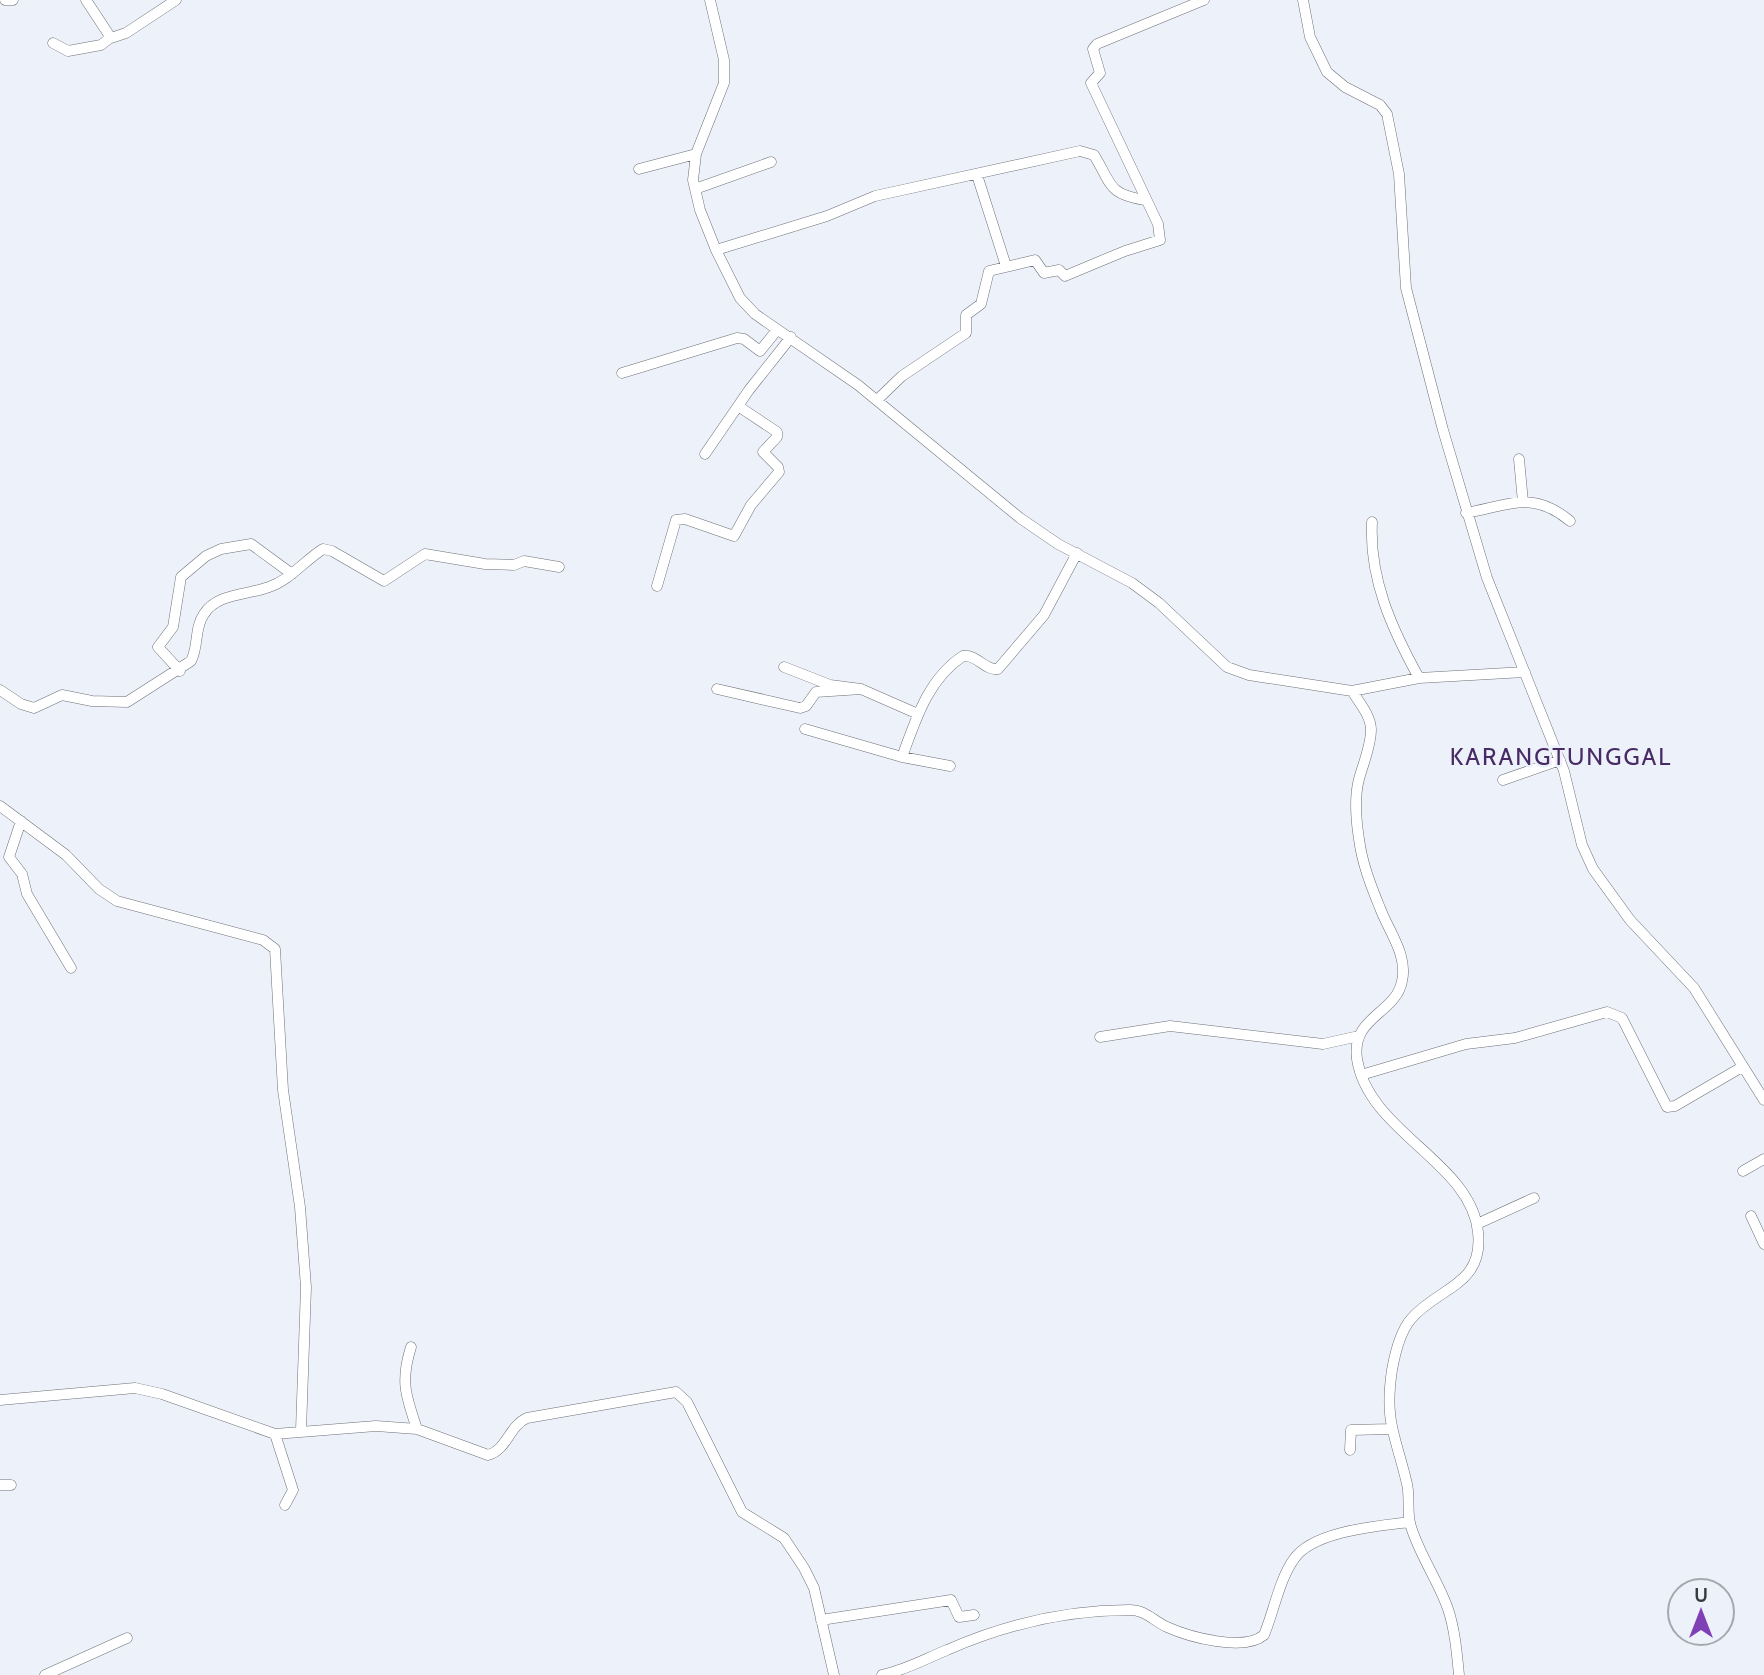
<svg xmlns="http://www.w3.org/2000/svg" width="1764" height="1675" font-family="Cabin,sans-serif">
  <rect width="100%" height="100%" fill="#edf1f9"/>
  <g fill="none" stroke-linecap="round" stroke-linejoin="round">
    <defs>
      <path id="minor" d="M 5,0 L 13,0
        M 86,0 L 111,38 L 126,33 L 176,0
        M 710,0 L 724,60 L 724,83 L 696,154 L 693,180 L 700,210 L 716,250 L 740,298 L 755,314 L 858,385 L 1020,518 L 1058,544 L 1132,583 L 1159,603 L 1227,667 L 1249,675 L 1352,691 L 1419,678 L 1525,672
        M 1303,0 L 1310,37 L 1327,72 L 1345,87 L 1380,105 L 1387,114 L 1399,174 L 1406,288 L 1443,430 L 1487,578 L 1564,771 L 1582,845 L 1593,869 L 1630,920 L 1694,988 L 1764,1100
        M 53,43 L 68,51 L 101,45 L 110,38
        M 639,169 L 696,154
        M 977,175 L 1006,266
        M 695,189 L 771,162
        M 716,250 L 827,216 L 875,196 L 1080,151 L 1094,155 C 1112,184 1107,194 1145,200
        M 622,373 L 737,338 L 744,339 L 760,351 L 777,330
        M 877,400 L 902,376 L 966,333 L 966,315 L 981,304 L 989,271 L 1035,260 L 1044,273 L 1059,270 L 1065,276 L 1125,251 L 1160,240 L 1158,224 L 1091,83 L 1100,73 L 1093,49 L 1097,44 L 1204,0
        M 705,454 L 749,390 L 791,337
        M 1519,459 L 1523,502
        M 1466,513 C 1510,505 1533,490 1570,521
        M 1372,522 C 1369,579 1392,629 1419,678
        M 657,586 L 676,520 L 685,519 L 734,536 L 751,505 L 779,472 L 778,467 L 763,452 L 777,437 L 777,432 L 738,406
        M 784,667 L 830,685 L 861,689 L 918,714
        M 180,671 L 158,647 L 173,627 L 181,577 L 206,556 L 221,549 L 251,544 L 292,574
        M 717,689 L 800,708 L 806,706 L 816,692 L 861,689
        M 0,690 L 21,704 L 34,708 L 62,695 L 92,701 L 127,702 L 191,661 C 199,646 194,628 204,614 C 217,593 248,595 269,587 C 290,580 304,561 323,549 L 332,551 L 384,581 L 425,554 L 485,564 L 514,565 L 524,561 L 559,567
        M 1352,691 C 1359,702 1371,716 1371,730 C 1371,746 1363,764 1359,779 C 1354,798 1356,820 1359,839 C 1362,863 1371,886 1380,908 C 1389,932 1408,955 1402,981 C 1396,1014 1351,1016 1357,1059 C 1368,1132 1471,1162 1478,1232 C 1484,1286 1438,1287 1411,1319 C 1400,1332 1395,1353 1392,1370 C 1384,1423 1396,1436 1407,1484 C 1410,1497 1407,1510 1410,1523 C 1416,1549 1439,1582 1448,1609 C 1455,1630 1457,1654 1459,1675
        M 805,729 L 902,757 L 950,766
        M 902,757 C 916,719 928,679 963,656 C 977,654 985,671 998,669 L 1044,615 L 1077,553
        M 1503,780 L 1560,760
        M 0,806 L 66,855 L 99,889 L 117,901 L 263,940 L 275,949 L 283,1090 L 300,1207 L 306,1287 L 301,1430
        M 21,821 L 9,857 L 22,874 L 27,894 L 71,968
        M 1100,1037 L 1170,1026 L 1323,1044 L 1359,1036
        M 1361,1075 L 1466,1044 L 1515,1038 L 1607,1012 L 1622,1018 L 1667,1107 L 1675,1106 L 1742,1067
        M 1743,1171 L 1764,1159
        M 1751,1216 L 1764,1244
        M 1477,1224 L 1534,1198
        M 411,1347 C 400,1382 406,1396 417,1429
        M 0,1400 L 135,1388 L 162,1394 L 275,1434 L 376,1426 L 417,1429 L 488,1455 C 507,1450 509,1426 527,1418 L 676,1392 L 687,1402 L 742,1512 L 784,1538 L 804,1568 L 814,1588 L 834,1675
        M 275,1434 L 293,1490 L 285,1505
        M 1350,1450 L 1351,1430 L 1390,1429
        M 0,1485 L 11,1485
        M 821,1620 L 951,1600 L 959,1617 L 974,1615
        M 45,1675 L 127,1638
        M 882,1675 C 906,1670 925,1659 947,1650 C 1004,1625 1066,1610 1129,1610 C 1146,1610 1152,1620 1167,1627 C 1189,1637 1244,1652 1264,1635 C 1274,1611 1279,1580 1294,1559 C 1313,1531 1378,1526 1410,1522"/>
    </defs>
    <use href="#minor" stroke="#6c7077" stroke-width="11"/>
    <use href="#minor" stroke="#fff" stroke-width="10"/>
  </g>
  <g text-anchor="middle" stroke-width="5" stroke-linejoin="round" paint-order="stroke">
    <g font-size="24" letter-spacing="2" fill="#482a64" stroke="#edf1f9">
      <text x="1561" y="765">KARANGTUNGGAL</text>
    </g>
  </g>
  <g transform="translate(1701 1612)"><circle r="33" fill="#edf1f9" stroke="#a5a8ae" stroke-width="2"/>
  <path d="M0-5L12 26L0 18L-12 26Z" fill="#8040b5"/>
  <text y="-10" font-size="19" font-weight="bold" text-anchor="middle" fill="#383a3d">U</text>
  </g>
</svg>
